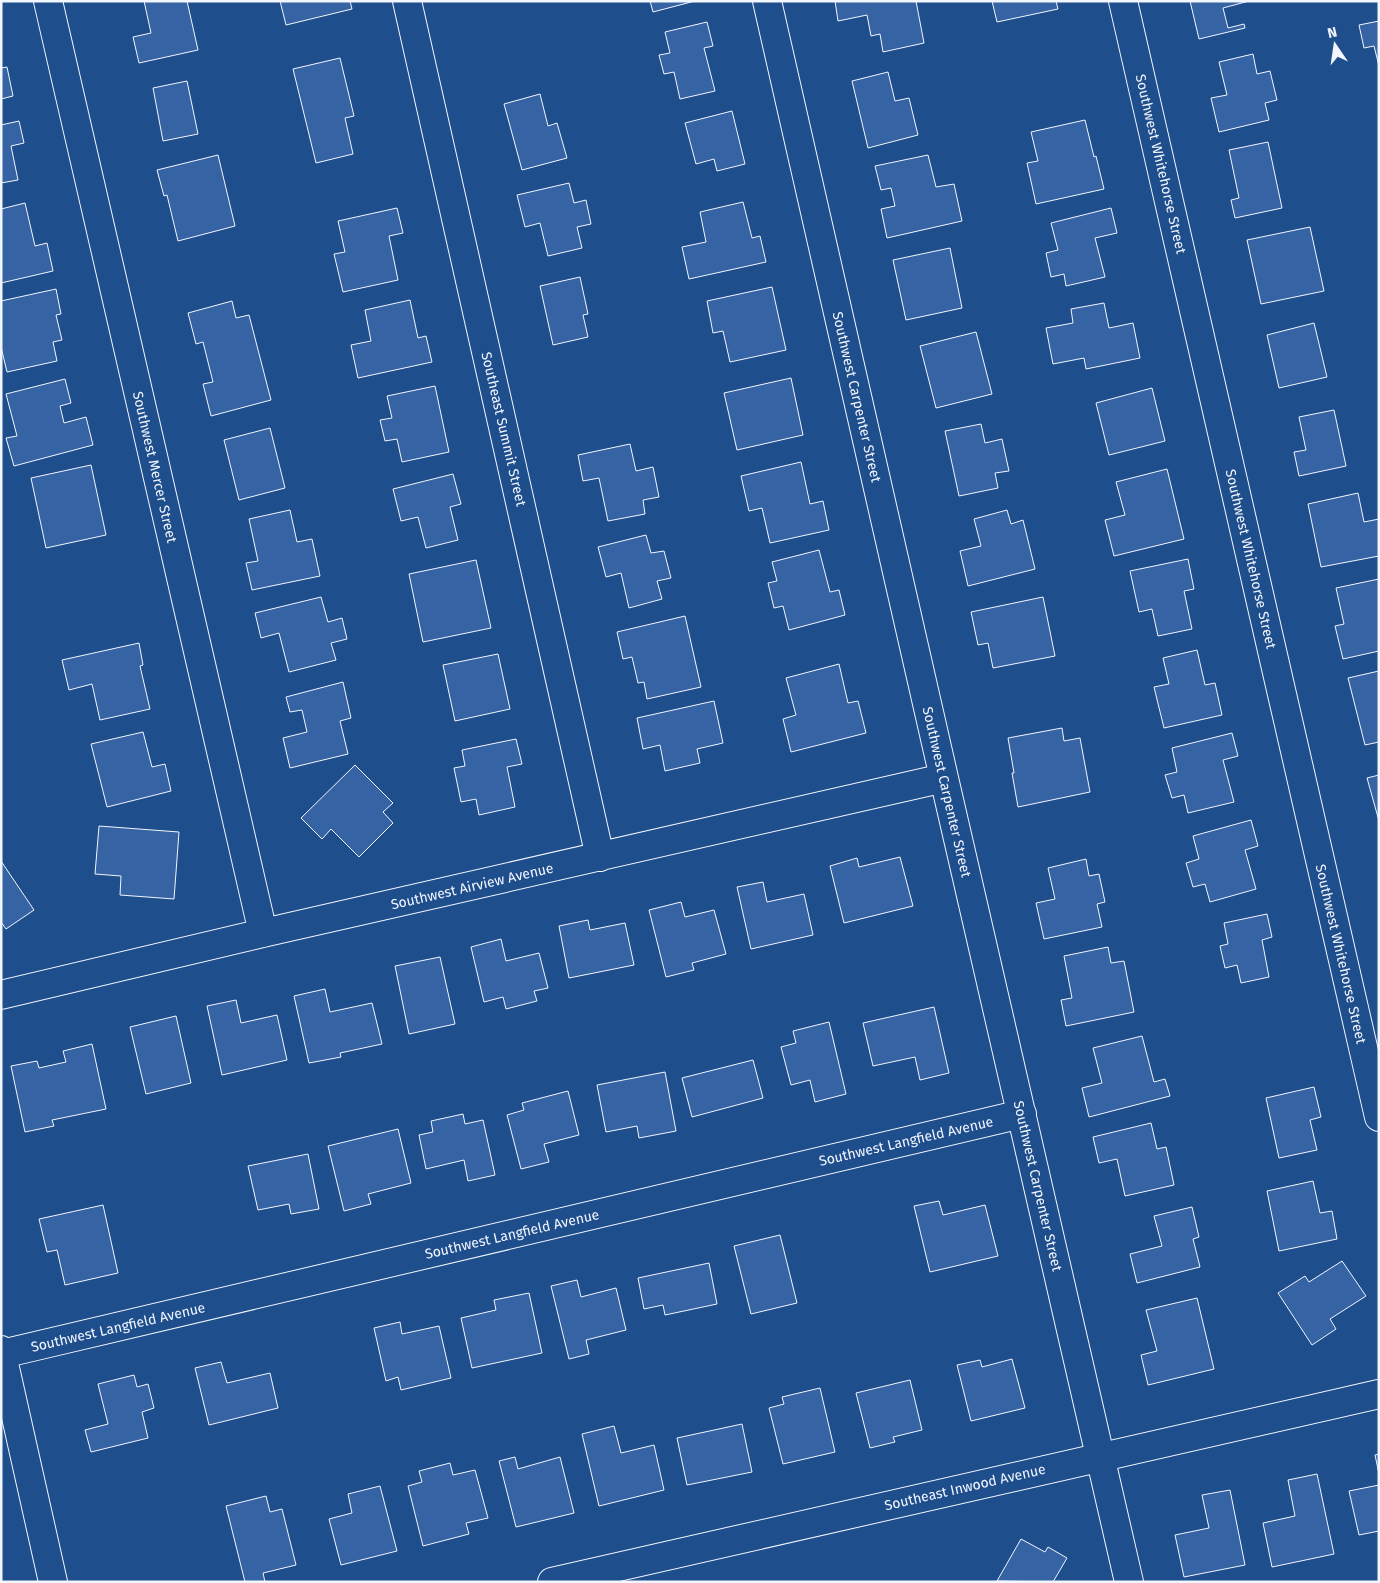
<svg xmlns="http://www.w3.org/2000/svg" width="1380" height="1583" font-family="'Fira Sans',sans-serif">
  <rect width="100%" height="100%" fill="#1f4e8c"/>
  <path fill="#3563a3" stroke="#f2f6ff" d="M 144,1 L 187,1 L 198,50 L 139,63 L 133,37 L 151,33 Z
    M 280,1 L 350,1 L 352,9 L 286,25 Z
    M 650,1 L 695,1 L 653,12 Z
    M 835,1 L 916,1 L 924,43 L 883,52 L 880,34 L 871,36 L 867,15 L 838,21 Z
    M 992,1 L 1056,1 L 1058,9 L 997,22 Z
    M 1190,1 L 1249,1 L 1223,8 L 1228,28 L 1244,24 L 1245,28 L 1199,39 Z
    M 1379,21 L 1379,66 L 1374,46 L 1364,48 L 1359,25 Z
    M 707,22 L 713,46 L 704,48 L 715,91 L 680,99 L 674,72 L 664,74 L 659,55 L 670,53 L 665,32 Z
    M 1253,54 L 1257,74 L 1270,71 L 1277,100 L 1265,103 L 1269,120 L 1219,132 L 1211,98 L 1227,95 L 1219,62 Z
    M 340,58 L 354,116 L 345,118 L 353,154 L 316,163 L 293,69 Z
    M 7,67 L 13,96 L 1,99 L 1,68 Z
    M 888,72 L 895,101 L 909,98 L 918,135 L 868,148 L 852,81 Z
    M 187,81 L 198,134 L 163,141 L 153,88 Z
    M 540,94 L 548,126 L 557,123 L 567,158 L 522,170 L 504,104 Z
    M 732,111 L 745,164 L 717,171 L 714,159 L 696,164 L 685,123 Z
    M 1085,120 L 1094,157 L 1096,156 L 1104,189 L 1036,204 L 1027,163 L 1038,161 L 1031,132 Z
    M 19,121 L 24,143 L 11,146 L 18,180 L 1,183 L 1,125 Z
    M 1268,142 L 1282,208 L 1235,218 L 1231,200 L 1239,198 L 1229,150 Z
    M 218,155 L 235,226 L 178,241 L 167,195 L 164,196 L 157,170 Z
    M 928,155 L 936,187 L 954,184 L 962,221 L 887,238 L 881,209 L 895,206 L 891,188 L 881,190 L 875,166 Z
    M 569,183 L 574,203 L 586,200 L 591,224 L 577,227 L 582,248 L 548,256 L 540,223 L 525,227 L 517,195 Z
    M 743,202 L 752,238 L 760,236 L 766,262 L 689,279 L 682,247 L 706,242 L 700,212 Z
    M 25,203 L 35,246 L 47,243 L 53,271 L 1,283 L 1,209 Z
    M 397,208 L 403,233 L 389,236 L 398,280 L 343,292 L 334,254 L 345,252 L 338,221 Z
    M 1111,208 L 1117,233 L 1095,238 L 1105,277 L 1066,286 L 1064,274 L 1051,277 L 1046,253 L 1058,250 L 1051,223 Z
    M 1310,227 L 1324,291 L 1261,304 L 1247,240 Z
    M 950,248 L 962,308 L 906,320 L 893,260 Z
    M 580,277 L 588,314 L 583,315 L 588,337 L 553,345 L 540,286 Z
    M 772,287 L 786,350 L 730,362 L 723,331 L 713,333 L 707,301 Z
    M 56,289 L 61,314 L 56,315 L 62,340 L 53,342 L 57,361 L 7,372 L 1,347 L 1,301 Z
    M 410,300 L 418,338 L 426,336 L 432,362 L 358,378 L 351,345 L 371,341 L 365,310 Z
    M 232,301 L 236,318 L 249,315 L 271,400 L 211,416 L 203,384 L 213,382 L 203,342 L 196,344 L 188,313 Z
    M 1104,303 L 1109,328 L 1133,323 L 1140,358 L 1086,369 L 1084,358 L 1053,364 L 1046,328 L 1073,323 L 1071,309 Z
    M 1314,323 L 1327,377 L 1279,388 L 1267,335 Z
    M 976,332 L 992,394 L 936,408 L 920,346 Z
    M 791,378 L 803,435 L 737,450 L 724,393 Z
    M 65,379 L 71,403 L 60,406 L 64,423 L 86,417 L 93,445 L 14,466 L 6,438 L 17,436 L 6,394 Z
    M 435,386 L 449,452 L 402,462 L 397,439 L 385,441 L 380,420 L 392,418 L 387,396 Z
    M 1152,388 L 1165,441 L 1109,455 L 1096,403 Z
    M 1334,410 L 1346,466 L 1299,476 L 1294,452 L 1306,450 L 1299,417 Z
    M 981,424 L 985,443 L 1002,439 L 1009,471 L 995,473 L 998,488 L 959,496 L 945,431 Z
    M 270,428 L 285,488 L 239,500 L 224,440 Z
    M 630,444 L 636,471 L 653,467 L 659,497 L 643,500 L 645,514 L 608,521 L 599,478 L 583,481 L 578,455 Z
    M 801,462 L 810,504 L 823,501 L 829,530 L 770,543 L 762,508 L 749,511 L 741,476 Z
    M 91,465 L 106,535 L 46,548 L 31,478 Z
    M 1167,469 L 1184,539 L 1114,556 L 1105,520 L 1125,515 L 1116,482 Z
    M 453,474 L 461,504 L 450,507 L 458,540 L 426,548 L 418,517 L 401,521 L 393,489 Z
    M 1358,493 L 1364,522 L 1379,519 L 1379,556 L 1321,567 L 1308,504 Z
    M 290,510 L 297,542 L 312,539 L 320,576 L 252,590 L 246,563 L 258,561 L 249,519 Z
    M 1007,510 L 1011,524 L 1023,520 L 1035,569 L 968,586 L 960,551 L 981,546 L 974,519 Z
    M 646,535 L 651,553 L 664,551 L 671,578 L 657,581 L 662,599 L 629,608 L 621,573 L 606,577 L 598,547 Z
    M 819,550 L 830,592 L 839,590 L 845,615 L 789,630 L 783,606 L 774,608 L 768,583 L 777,581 L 772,562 Z
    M 1188,559 L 1194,589 L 1184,591 L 1192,629 L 1158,636 L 1152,609 L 1139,612 L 1130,571 Z
    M 476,560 L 491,628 L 423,642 L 409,574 Z
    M 1379,579 L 1379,651 L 1343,659 L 1335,626 L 1344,624 L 1336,588 Z
    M 321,597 L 328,622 L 342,618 L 347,639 L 331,643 L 336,660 L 289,672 L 279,633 L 261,638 L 255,613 Z
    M 1043,597 L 1055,656 L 993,668 L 988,643 L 978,645 L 971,612 Z
    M 685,616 L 701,687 L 647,699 L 644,682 L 638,683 L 632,657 L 623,659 L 617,632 Z
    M 139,643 L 143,665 L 140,666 L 150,709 L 100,720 L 92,684 L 69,690 L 62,660 Z
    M 1197,650 L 1205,685 L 1215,683 L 1222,715 L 1164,728 L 1154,687 L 1169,684 L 1163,658 Z
    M 498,654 L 510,709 L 455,721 L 443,665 Z
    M 839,664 L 848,703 L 858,701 L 866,733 L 791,752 L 783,719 L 796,715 L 786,678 Z
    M 1379,671 L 1379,742 L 1365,745 L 1348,678 Z
    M 343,682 L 351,718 L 340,721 L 348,754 L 290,768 L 283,738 L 307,732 L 302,710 L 290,712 L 286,697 Z
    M 714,701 L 723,743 L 697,749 L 700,763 L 665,771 L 660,745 L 643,749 L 637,718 Z
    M 1062,728 L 1064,741 L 1080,738 L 1090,792 L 1018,807 L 1012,773 L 1014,773 L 1008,738 Z
    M 143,732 L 152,767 L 165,764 L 171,791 L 107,807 L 91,744 Z
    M 1232,733 L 1238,756 L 1223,760 L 1234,802 L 1188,813 L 1184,795 L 1172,798 L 1165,775 L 1177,772 L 1172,748 Z
    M 516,739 L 522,764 L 507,767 L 515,807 L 479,815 L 476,799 L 461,802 L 454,768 L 465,766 L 462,750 Z
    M 355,765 L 393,803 L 383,812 L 393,823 L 359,857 L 331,829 L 322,839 L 301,818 Z
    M 1379,775 L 1379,821 L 1367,778 Z
    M 1251,820 L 1258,846 L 1245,850 L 1256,889 L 1210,902 L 1205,884 L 1193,887 L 1186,863 L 1199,859 L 1193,836 Z
    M 99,826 L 179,832 L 174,899 L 120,895 L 121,876 L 95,874 Z
    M 900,857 L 913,906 L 844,923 L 830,866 L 857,858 L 859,867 Z
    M 1086,859 L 1089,876 L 1099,874 L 1105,902 L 1097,904 L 1102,927 L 1044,939 L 1036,903 L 1055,899 L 1048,868 Z
    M 1,861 L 34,910 L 6,929 L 1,922 Z
    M 763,882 L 767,902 L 804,894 L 813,935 L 751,949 L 737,887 Z
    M 681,902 L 685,917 L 714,910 L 726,954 L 692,963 L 694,970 L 666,977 L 649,910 Z
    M 1267,914 L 1272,937 L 1262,940 L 1269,977 L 1241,983 L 1237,965 L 1225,968 L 1220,946 L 1228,944 L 1224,923 Z
    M 588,920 L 590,930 L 625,923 L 634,965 L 569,978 L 559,926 Z
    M 501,939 L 506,961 L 539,953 L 548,988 L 534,991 L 537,1001 L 506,1009 L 503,997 L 484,1002 L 471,947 Z
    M 1108,947 L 1111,963 L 1124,961 L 1134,1012 L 1066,1026 L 1061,1000 L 1072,998 L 1064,956 Z
    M 440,957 L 455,1024 L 409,1034 L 395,966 Z
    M 325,989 L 330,1012 L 372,1003 L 382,1044 L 340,1053 L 341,1057 L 309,1063 L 294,996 Z
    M 236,1000 L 241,1023 L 277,1015 L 287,1060 L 222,1075 L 207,1006 Z
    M 934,1007 L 949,1073 L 920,1080 L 915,1057 L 873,1066 L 863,1023 Z
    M 176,1016 L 191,1083 L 146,1094 L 130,1027 Z
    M 829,1022 L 846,1094 L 815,1102 L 810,1080 L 791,1085 L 781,1047 L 796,1043 L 793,1031 Z
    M 1142,1036 L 1154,1082 L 1165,1079 L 1170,1096 L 1089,1117 L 1082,1088 L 1102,1083 L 1093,1048 Z
    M 92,1044 L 106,1109 L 52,1120 L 54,1126 L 25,1132 L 11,1066 L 37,1061 L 39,1068 L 66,1062 L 63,1051 Z
    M 753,1060 L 763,1098 L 692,1117 L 682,1078 Z
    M 665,1072 L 676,1131 L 639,1138 L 637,1126 L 606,1132 L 597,1085 Z
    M 1314,1087 L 1321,1117 L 1310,1120 L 1317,1150 L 1279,1158 L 1266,1098 Z
    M 568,1091 L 579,1135 L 544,1144 L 549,1162 L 521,1169 L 507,1115 L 524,1110 L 522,1103 Z
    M 463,1114 L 465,1124 L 483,1120 L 495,1175 L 468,1181 L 464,1160 L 426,1169 L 419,1135 L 433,1132 L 431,1121 Z
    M 1151,1123 L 1157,1149 L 1166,1147 L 1174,1185 L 1125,1196 L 1117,1159 L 1099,1163 L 1093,1137 Z
    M 398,1129 L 411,1183 L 368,1194 L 371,1204 L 344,1211 L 328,1146 Z
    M 308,1154 L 319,1209 L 291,1214 L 289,1204 L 258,1210 L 248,1166 Z
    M 1313,1181 L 1320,1213 L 1332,1211 L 1337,1239 L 1279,1251 L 1267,1191 Z
    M 939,1201 L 943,1215 L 985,1205 L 998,1256 L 930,1272 L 914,1206 Z
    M 103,1205 L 118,1273 L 65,1285 L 57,1250 L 47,1252 L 39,1219 Z
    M 1192,1207 L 1199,1237 L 1193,1239 L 1200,1267 L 1137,1283 L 1130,1254 L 1162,1246 L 1154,1216 Z
    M 780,1235 L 797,1303 L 751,1314 L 734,1246 Z
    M 1342,1261 L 1366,1296 L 1330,1319 L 1336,1329 L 1312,1345 L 1278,1293 L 1305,1276 L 1309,1282 Z
    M 709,1263 L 717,1304 L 665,1315 L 663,1305 L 644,1309 L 638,1278 Z
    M 577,1280 L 581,1297 L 616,1288 L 626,1330 L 586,1340 L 589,1354 L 569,1359 L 551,1286 Z
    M 529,1293 L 542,1353 L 472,1368 L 461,1318 L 496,1310 L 494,1300 Z
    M 1197,1298 L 1214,1369 L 1148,1385 L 1141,1355 L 1157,1351 L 1146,1310 Z
    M 400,1322 L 402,1334 L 439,1326 L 451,1378 L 401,1390 L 398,1377 L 386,1381 L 374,1328 Z
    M 1012,1359 L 1025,1408 L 971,1421 L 957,1365 L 980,1360 L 982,1367 Z
    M 221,1362 L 227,1383 L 270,1373 L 278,1408 L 209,1425 L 195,1368 Z
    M 134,1375 L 137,1387 L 148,1384 L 154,1408 L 142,1412 L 148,1438 L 91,1452 L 85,1430 L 108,1424 L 98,1384 Z
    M 910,1380 L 922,1430 L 893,1437 L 895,1442 L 870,1448 L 856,1393 Z
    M 820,1388 L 835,1452 L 783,1464 L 769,1408 L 784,1404 L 782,1397 Z
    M 742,1424 L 752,1472 L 687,1485 L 677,1438 Z
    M 614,1426 L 621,1453 L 654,1445 L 664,1490 L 599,1506 L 582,1434 Z
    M 1379,1454 L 1379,1474 L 1375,1455 Z
    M 515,1457 L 518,1469 L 560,1457 L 574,1513 L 516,1527 L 499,1461 Z
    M 450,1463 L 453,1475 L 475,1470 L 488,1518 L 466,1523 L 469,1534 L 423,1546 L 408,1486 L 422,1482 L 419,1471 Z
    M 1317,1474 L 1334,1554 L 1272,1567 L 1263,1523 L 1295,1516 L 1288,1480 Z
    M 1379,1485 L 1379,1531 L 1359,1535 L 1349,1491 Z
    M 380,1486 L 397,1551 L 341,1565 L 329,1519 L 352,1513 L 348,1494 Z
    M 1230,1490 L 1245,1565 L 1184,1577 L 1175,1535 L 1209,1528 L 1202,1495 Z
    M 266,1496 L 270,1512 L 282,1509 L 296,1565 L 263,1573 L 265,1582 L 245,1582 L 226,1506 Z
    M 1021,1539 L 1045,1552 L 1048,1547 L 1067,1558 L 1053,1582 L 997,1581 Z"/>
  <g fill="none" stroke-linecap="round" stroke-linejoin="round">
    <defs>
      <path id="minor" d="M 48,1 L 263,933
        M 407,1 L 600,857
        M 767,1 L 944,778 L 1129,1582
        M 1123,1 L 1379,1117
        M 1,995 L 263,933 L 944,778
        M 1,1350 L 53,1582
        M 2,1354 L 1022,1114
        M 552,1582 L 1379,1394"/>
    </defs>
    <use href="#minor" stroke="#f2f6ff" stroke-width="30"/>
    <use href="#minor" stroke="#1f4e8c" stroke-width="28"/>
  </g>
  <g text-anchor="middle" stroke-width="4" stroke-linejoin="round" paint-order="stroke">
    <g font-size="14" fill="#f2f6ff" stroke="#1f4e8c">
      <text transform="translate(1161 164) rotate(77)" y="5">Southwest Whitehorse Street</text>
      <text transform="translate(857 397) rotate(77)" y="5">Southwest Carpenter Street</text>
      <text transform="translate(504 429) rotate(77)" y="5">Southeast Summit Street</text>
      <text transform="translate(155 467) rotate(77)" y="5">Southwest Mercer Street</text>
      <text transform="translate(1251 559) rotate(77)" y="5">Southwest Whitehorse Street</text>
      <text transform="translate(947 792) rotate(77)" y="5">Southwest Carpenter Street</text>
      <text transform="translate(472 886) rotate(-13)" y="5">Southwest Airview Avenue</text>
      <text transform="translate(1341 954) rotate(77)" y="5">Southwest Whitehorse Street</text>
      <text transform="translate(906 1141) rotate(-13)" y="5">Southwest Langfield Avenue</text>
      <text transform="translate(1038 1186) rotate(77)" y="5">Southwest Carpenter Street</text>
      <text transform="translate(512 1234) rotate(-13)" y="5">Southwest Langfield Avenue</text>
      <text transform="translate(118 1327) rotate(-13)" y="5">Southwest Langfield Avenue</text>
      <text transform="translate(965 1487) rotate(-13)" y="5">Southeast Inwood Avenue</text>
    </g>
  </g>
  <rect width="1380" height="1583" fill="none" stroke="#f2f6ff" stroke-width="5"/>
  <g transform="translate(1335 45) rotate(347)" stroke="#1f4e8c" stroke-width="4" paint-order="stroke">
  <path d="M0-4L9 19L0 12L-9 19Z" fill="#f2f6ff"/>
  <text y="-8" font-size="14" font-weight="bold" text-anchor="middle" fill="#f2f6ff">N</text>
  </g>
</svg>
